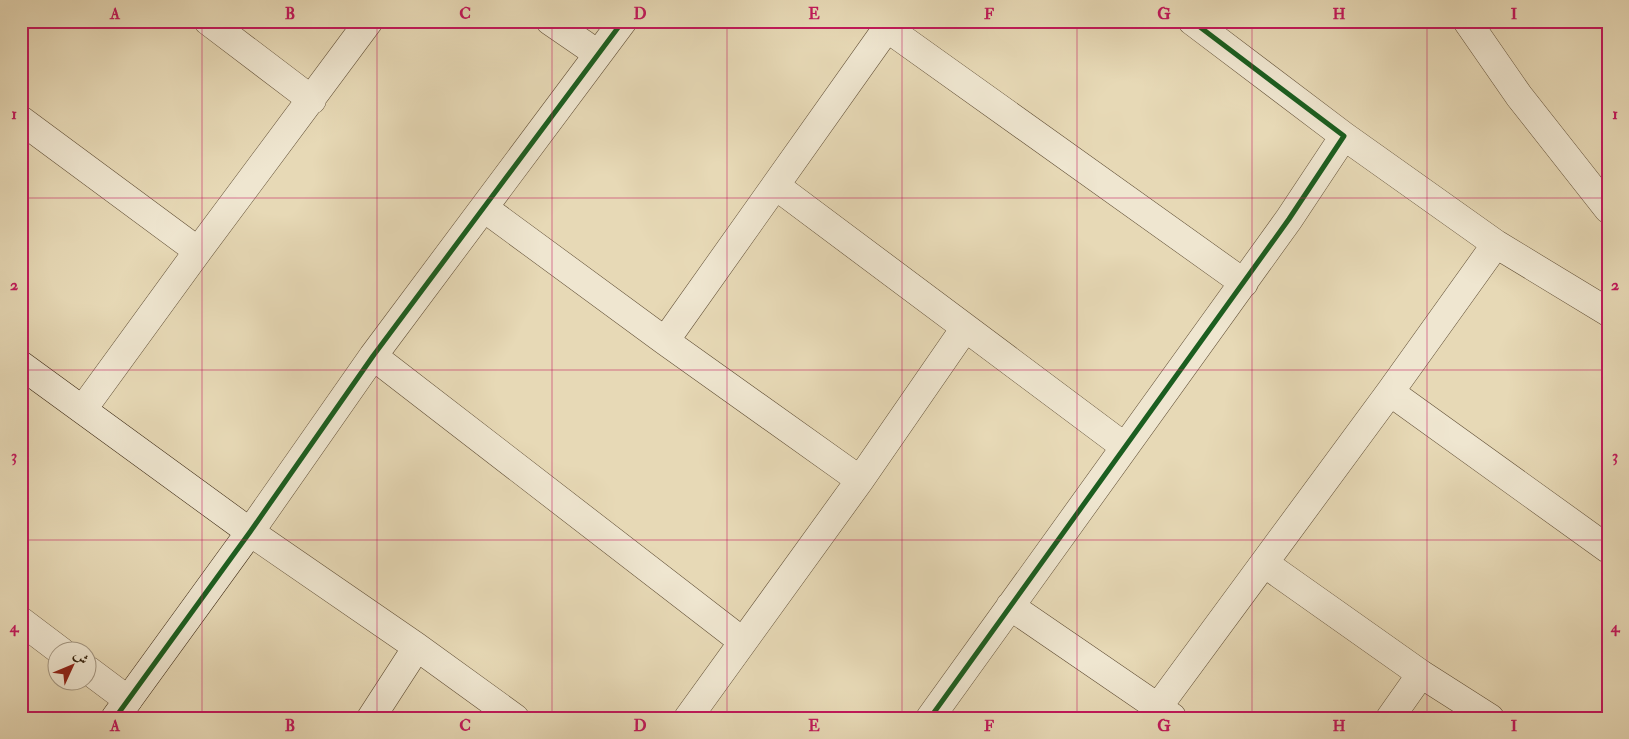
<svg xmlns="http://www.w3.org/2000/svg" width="1629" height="739" font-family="'IM FELL Double Pica',Amiri,serif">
  <rect width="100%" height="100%" fill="#e7d9b6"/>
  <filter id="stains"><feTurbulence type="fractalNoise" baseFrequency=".004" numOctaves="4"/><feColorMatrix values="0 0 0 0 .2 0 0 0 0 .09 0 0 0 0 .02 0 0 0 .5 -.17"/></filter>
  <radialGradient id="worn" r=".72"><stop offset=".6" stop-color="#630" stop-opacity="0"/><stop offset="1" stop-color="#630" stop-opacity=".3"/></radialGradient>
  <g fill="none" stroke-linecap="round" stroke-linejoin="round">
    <defs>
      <path id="street" d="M 208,21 L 312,100
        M 550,21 L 598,54
        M 1467,21 L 1519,96 L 1608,209
        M 887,28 L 1244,283
        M 21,120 L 198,251
        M 1344,136 L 1496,244 L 1608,312
        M 776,186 L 1125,447
        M 484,208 L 665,341 L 860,480
        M 665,341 L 892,21
        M 373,356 L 742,641
        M 1390,392 L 1608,549
        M 83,409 L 198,251 L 369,21
        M 1264,563 L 1421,674 L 1490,718
        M 1010,606 L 1172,717
        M 21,621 L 62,652
        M 88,670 L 128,700
        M 1158,707 L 1390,392 L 1496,244
        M 371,718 L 417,647
        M 515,718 L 417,647 L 250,532 L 373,356 L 623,21
        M 688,718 L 860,480 L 965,328
        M 930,718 L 1289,219 L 1344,136 L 1192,21
        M 1390,718 L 1421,674"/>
      <path id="secondary" d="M 21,365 L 250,532 L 115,718"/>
    </defs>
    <use href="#street" stroke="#614f36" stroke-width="29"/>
    <use href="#secondary" stroke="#34210c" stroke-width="29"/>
    <use href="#street" stroke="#efe6d0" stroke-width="28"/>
    <use href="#secondary" stroke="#efe6d0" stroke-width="28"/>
    <defs>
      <path id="cycleway" d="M 115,718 L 250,532 L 373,356 L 623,21
        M 930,718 L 1289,219 L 1344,136 L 1192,21"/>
    </defs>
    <use href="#cycleway" stroke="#efe6d0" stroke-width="8"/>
    <use href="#cycleway" stroke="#1b5e20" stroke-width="5"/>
  </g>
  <path fill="none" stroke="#c2185b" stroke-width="1" stroke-opacity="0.55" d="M 202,21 L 202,718M 377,21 L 377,718M 552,21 L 552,718M 727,21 L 727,718M 902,21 L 902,718M 1077,21 L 1077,718M 1252,21 L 1252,718M 1427,21 L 1427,718M 21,198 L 1608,198M 21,370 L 1608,370M 21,540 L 1608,540"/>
  <rect width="1629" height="739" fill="none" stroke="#e7d9b6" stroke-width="55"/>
  <g transform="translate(72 666) rotate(46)"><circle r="24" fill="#efe6d0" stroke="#a49782"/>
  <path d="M0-4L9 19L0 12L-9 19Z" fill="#8f2418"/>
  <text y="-8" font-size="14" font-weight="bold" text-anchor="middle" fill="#34210c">ش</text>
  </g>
  <rect x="28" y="28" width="1574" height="684" fill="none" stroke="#c2185b" stroke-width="2"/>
  <g font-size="16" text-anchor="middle" font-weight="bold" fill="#c2185b">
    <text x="115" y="19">A</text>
    <text x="290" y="19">B</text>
    <text x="465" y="19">C</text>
    <text x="640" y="19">D</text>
    <text x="814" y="19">E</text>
    <text x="989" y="19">F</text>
    <text x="1164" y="19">G</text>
    <text x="1339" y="19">H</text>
    <text x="1514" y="19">I</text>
    <text x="14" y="119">1</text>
    <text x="1615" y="119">1</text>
    <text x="14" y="290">2</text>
    <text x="1615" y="290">2</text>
    <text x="14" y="461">3</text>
    <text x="1615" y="461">3</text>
    <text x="14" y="632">4</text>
    <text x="1615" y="632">4</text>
    <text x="115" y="731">A</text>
    <text x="290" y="731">B</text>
    <text x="465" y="731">C</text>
    <text x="640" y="731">D</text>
    <text x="814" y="731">E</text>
    <text x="989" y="731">F</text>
    <text x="1164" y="731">G</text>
    <text x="1339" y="731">H</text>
    <text x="1514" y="731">I</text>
  </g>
  <rect width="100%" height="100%" filter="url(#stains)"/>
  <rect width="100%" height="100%" fill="url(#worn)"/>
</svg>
